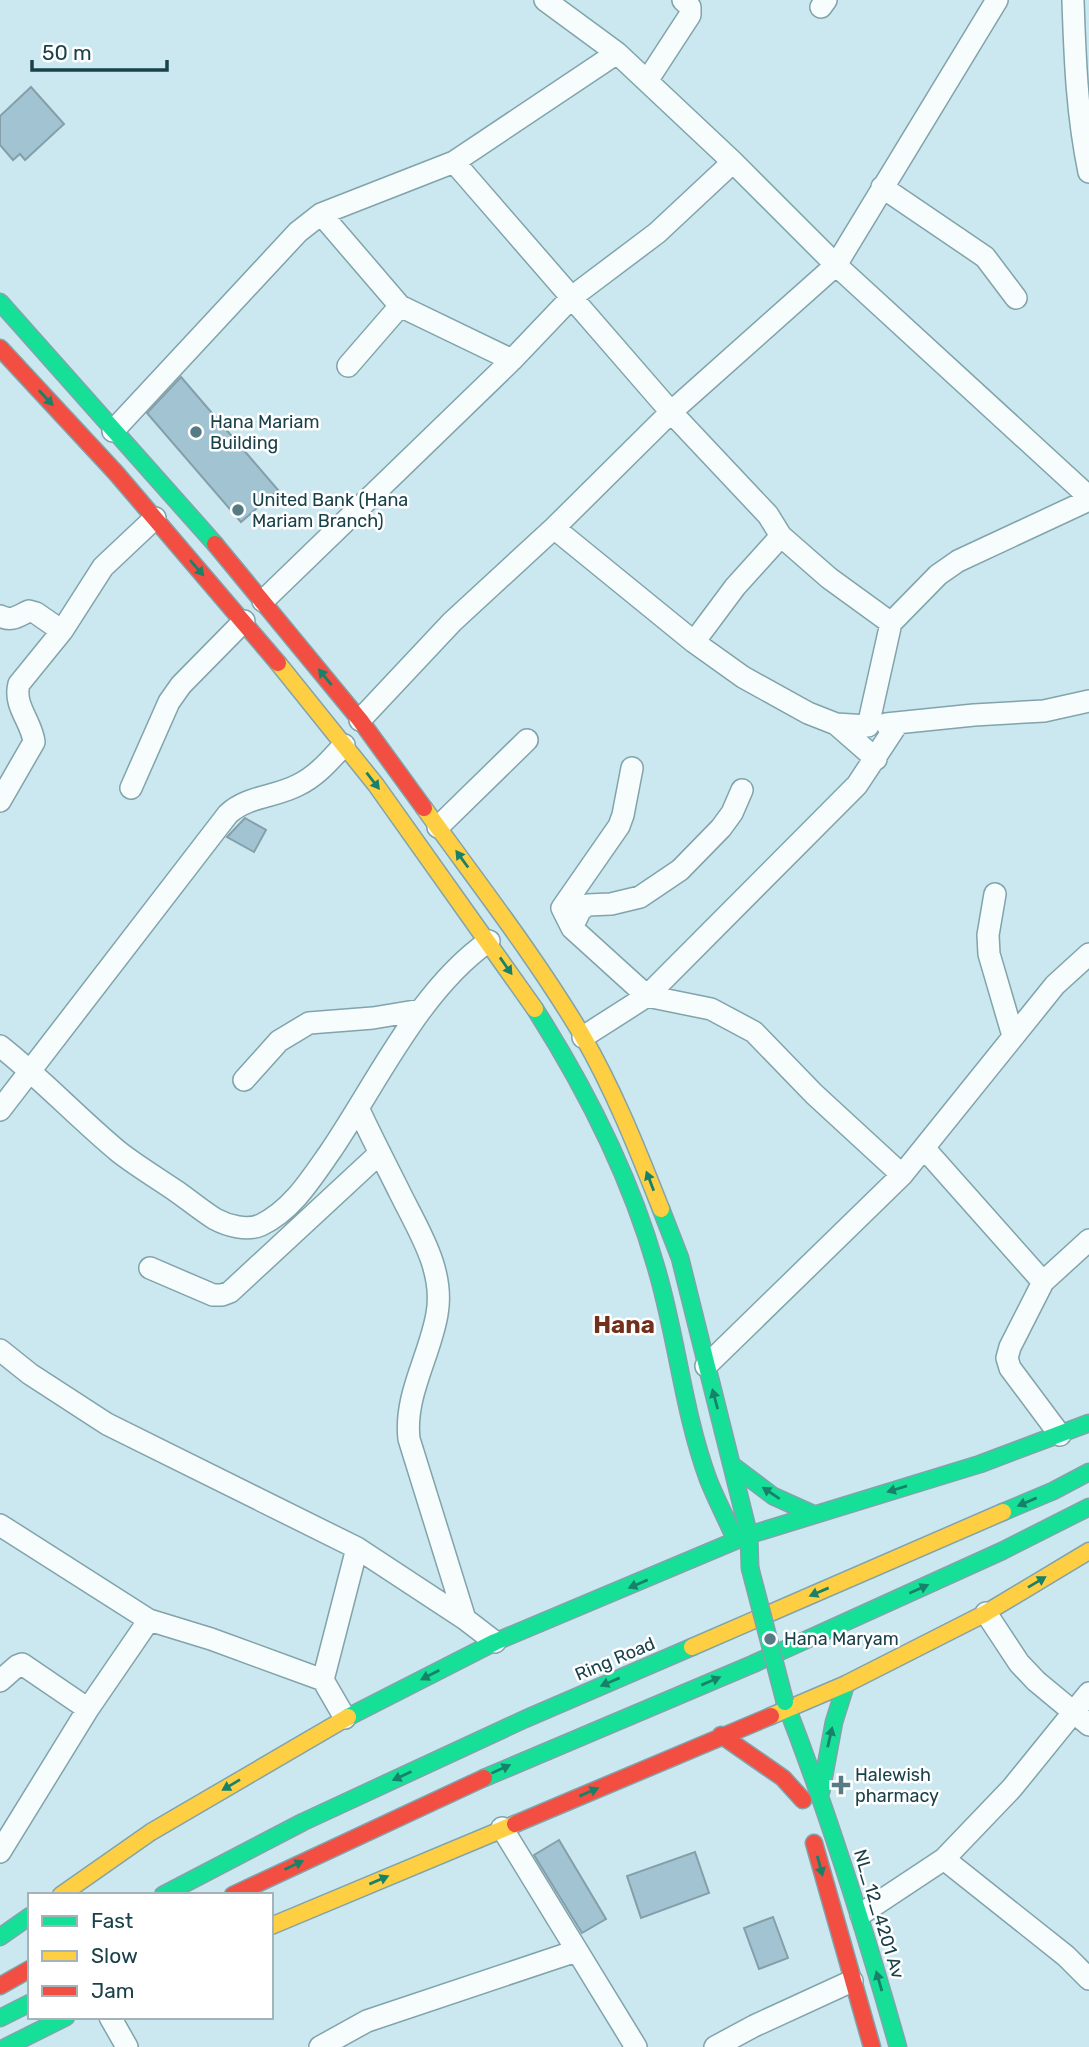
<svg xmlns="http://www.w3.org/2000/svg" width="1089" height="2047" font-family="Rubik,sans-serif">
  <rect width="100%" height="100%" fill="#cbe8f0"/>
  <path fill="#a2c3d1" stroke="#849faa" stroke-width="2" d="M 31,87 L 64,124 L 25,160 L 20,154 L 13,160 L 0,145 L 0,116 Z
    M 181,377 L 278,490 L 241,522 L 147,413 Z
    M 245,818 L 266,830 L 254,852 L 227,837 Z
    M 559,1840 L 606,1919 L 582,1933 L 534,1855 Z
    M 695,1852 L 709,1893 L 641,1918 L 627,1876 Z
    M 773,1917 L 788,1958 L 759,1969 L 744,1928 Z"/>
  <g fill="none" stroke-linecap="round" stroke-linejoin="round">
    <defs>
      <path id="street" d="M 545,0 L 617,53 L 733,162 L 836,265 L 1089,497
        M 1073,1 C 1075,60 1077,114 1089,172
        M 821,7 L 826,0
        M 647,81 L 690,15 L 690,7 L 683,0
        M 454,162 L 671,412 L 768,515 L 781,536 L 829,578 L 891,623
        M 882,187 L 985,257 L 1016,298
        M 321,214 L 400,306 L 512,360
        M 348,366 L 400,306
        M 113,431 L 298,232 L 321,214 L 454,162 L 617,53
        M 554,528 L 694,642 L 743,677 L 808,713 L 836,724 L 868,726 L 891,623 L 938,575 L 958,561 L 1089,500
        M 263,601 L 512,360 L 572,297 L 657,233 L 733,162
        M 0,616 C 12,622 18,616 29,611 L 36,613 L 62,631
        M 694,642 L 735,587 L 781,536
        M 360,720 L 452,622 L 554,528 L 671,412 L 836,265 L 997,0
        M 836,724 L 876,759
        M 886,724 L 974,715 L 1044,711 L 1089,701
        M 632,768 L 623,815 L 619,826 L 562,908 L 572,928 L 647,996 L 857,785 L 898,723
        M 131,788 L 169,702 L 181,685 L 244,621
        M 0,801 L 34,742 C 32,722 13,706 19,684 L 62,631 L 103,567 L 155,518
        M 438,827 L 527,740
        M 995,894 L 988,935 L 989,954 L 1013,1036
        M 572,928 L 580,911 L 587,905 L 611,904 L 640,897 L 680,870 L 721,828 L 732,813 L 742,790
        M 583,1037 L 647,996 L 711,1009 L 754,1032 L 814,1094 L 902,1175
        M 0,1046 C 42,1079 78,1118 119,1152 C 137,1166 157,1178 176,1191 C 189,1200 202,1211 215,1219 C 228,1226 247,1231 261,1225 C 292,1210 311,1179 330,1152 C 377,1083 419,990 489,941
        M 244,1080 L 279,1041 L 309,1023 L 373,1018 L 421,1010
        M 0,1110 L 228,814 C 247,796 276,797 298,785 C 317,776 330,760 344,745
        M 359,1110 C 372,1138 386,1165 400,1193 C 418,1230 445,1270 437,1314 C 430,1356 404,1395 409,1439 L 465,1619
        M 924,1148 L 1043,1282
        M 150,1268 L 213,1295 L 222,1295 L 230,1292 L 380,1153
        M 0,1350 L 30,1374 L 107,1424 L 357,1548 L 465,1619 L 495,1642
        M 706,1366 L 902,1175 L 1055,985 L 1089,954
        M 1060,1435 L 1010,1368 L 1007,1358 L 1010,1347 L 1043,1282 L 1089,1240
        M 0,1525 L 149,1620 L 211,1639 L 323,1680 L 345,1718
        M 986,1613 L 1019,1663 L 1036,1681 L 1089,1725
        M 323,1680 L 357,1548
        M 0,1681 L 17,1666 L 22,1664 L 88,1709
        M 502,1828 L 636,2047
        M 0,1852 L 88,1709 L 149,1620
        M 944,1859 L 1066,1956 L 1089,1979
        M 861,1914 L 944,1859 L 1012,1788 L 1089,1693
        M 110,2017 L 127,2047
        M 320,2047 L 367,2021 L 576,1951
        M 715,2047 L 754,2026 L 852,1981"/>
      <path id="fast" d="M 0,302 L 215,544
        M 535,1009 C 586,1089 630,1176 656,1267 C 677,1337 683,1411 708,1479 C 715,1497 724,1514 732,1532
        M 661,1209 L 680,1258 L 749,1535 L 750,1568
        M 732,1465 L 773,1496 L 813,1514
        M 1003,1512 L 1053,1491 L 1089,1472
        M 749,1535 L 980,1464 L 1089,1423
        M 785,1702 C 829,1815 865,1930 898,2047
        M 348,1717 L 495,1642 L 749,1535
        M 484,1778 L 753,1664 L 1002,1551 L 1089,1507
        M 821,1792 L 834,1722 L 846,1684
        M 163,1895 L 303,1822 L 525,1719 L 692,1647
        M 0,1937 L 30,1916
        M 0,2018 L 30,2003
        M 6,2047 L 66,2017"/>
      <path id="slow" d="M 278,663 L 376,785 L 535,1009
        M 424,808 C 478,883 535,956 582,1035 C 614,1090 638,1151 661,1209
        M 692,1647 L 1003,1512
        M 771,1716 L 846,1684 L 984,1614 L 1089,1551
        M 61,1895 L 151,1832 L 348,1717
        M 271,1926 L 515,1824"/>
      <path id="jam" d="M 0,348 L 116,473 L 278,663
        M 215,544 L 360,720 L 424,808
        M 721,1735 L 783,1778 L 803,1800
        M 515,1824 L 771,1716
        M 814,1843 L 872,2047
        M 233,1895 L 484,1778
        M 0,1986 L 30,1969"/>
    </defs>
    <use href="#street" stroke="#81a3ab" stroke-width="24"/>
    <use href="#fast" stroke="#81a3ab" stroke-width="19"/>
    <use href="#slow" stroke="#81a3ab" stroke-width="19"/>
    <use href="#jam" stroke="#81a3ab" stroke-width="19"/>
    <use href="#street" stroke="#f7fcfd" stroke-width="21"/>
    <use href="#fast" stroke="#16e098" stroke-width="16"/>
    <use href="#slow" stroke="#ffcf43" stroke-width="16"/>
    <use href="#jam" stroke="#f24e42" stroke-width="16"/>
    <defs>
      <path id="fast-bridge" d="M 750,1568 L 785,1702"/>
    </defs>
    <use href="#fast-bridge" stroke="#81a3ab" stroke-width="19" stroke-linecap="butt"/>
    <use href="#fast-bridge" stroke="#16e098" stroke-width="16"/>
  </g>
  <defs><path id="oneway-solid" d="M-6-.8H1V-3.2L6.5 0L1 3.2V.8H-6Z" transform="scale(1.75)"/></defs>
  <g fill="#188169">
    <use href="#oneway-solid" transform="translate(46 398) rotate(47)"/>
    <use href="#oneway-solid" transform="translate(197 568) rotate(49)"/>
    <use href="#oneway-solid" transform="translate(325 677) rotate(-129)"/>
    <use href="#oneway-solid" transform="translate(373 781) rotate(52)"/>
    <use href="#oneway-solid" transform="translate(462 859) rotate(-126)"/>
    <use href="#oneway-solid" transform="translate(506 966) rotate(55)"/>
    <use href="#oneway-solid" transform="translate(650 1181) rotate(-111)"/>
    <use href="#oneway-solid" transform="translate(715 1399) rotate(-105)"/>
    <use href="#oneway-solid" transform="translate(897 1489) rotate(163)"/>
    <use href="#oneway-solid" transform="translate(771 1493) rotate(-146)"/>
    <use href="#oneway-solid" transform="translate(1027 1502) rotate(157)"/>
    <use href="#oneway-solid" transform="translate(1037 1582) rotate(-31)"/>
    <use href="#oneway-solid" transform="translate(638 1584) rotate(157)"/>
    <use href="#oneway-solid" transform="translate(919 1589) rotate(-24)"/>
    <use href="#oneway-solid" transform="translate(819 1592) rotate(157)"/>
    <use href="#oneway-solid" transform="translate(430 1675) rotate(153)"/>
    <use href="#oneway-solid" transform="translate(711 1681) rotate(-23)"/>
    <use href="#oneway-solid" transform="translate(610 1682) rotate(157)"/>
    <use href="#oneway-solid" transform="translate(830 1737) rotate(-77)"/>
    <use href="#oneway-solid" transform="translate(501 1769) rotate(-24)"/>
    <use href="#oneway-solid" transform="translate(402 1776) rotate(155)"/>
    <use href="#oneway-solid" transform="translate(231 1785) rotate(149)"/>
    <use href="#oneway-solid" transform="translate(589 1792) rotate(-23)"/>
    <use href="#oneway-solid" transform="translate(294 1865) rotate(-25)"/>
    <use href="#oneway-solid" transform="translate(820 1866) rotate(75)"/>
    <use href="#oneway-solid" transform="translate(379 1880) rotate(-23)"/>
    <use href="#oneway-solid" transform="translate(879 1981) rotate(-106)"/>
  </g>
  <g fill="#577b84" stroke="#fff" stroke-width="2.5">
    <circle cx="196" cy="432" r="7"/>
    <circle cx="238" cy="510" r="7"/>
    <circle cx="770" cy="1639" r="7"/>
    <path d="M837.5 1774.5h7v7h7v7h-7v7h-7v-7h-7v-7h7z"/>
  </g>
  <g text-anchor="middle" stroke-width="5" stroke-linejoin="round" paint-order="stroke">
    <g font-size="18" fill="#19414a" stroke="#fff" text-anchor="start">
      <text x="210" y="428">Hana Mariam<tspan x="210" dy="21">Building</tspan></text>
      <text x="252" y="506">United Bank (Hana<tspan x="252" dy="21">Mariam Branch)</tspan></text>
      <text x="784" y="1645">Hana Maryam</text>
      <text x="855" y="1781">Halewish<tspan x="855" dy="21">pharmacy</tspan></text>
    </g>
    <g font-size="18" fill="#19414a" stroke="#fff">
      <text transform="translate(615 1659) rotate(-23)" y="6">Ring Road</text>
      <text transform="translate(879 1914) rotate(73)" y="6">NL_12_4201 Av</text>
    </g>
    <g font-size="24" font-weight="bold" fill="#722f1c" stroke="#fff">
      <text x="624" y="1333">Hana</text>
    </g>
  </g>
  <rect x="28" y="1893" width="245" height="126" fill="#ffffff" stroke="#a3b3b7" stroke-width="2"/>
  <rect x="42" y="1916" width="35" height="10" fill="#16e098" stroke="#a3b3b7" stroke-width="2"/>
  <text x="91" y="1928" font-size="21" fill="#19414a">Fast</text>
  <rect x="42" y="1951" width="35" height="10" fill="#ffcf43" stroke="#a3b3b7" stroke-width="2"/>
  <text x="91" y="1963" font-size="21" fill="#19414a">Slow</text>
  <rect x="42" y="1986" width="35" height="10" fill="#f24e42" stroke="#a3b3b7" stroke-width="2"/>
  <text x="91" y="1998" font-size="21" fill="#19414a">Jam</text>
  <path d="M32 60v10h135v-10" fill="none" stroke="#19414a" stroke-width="3.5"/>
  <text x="42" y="60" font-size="21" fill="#19414a" stroke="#ffffff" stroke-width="5" paint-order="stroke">50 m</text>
</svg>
